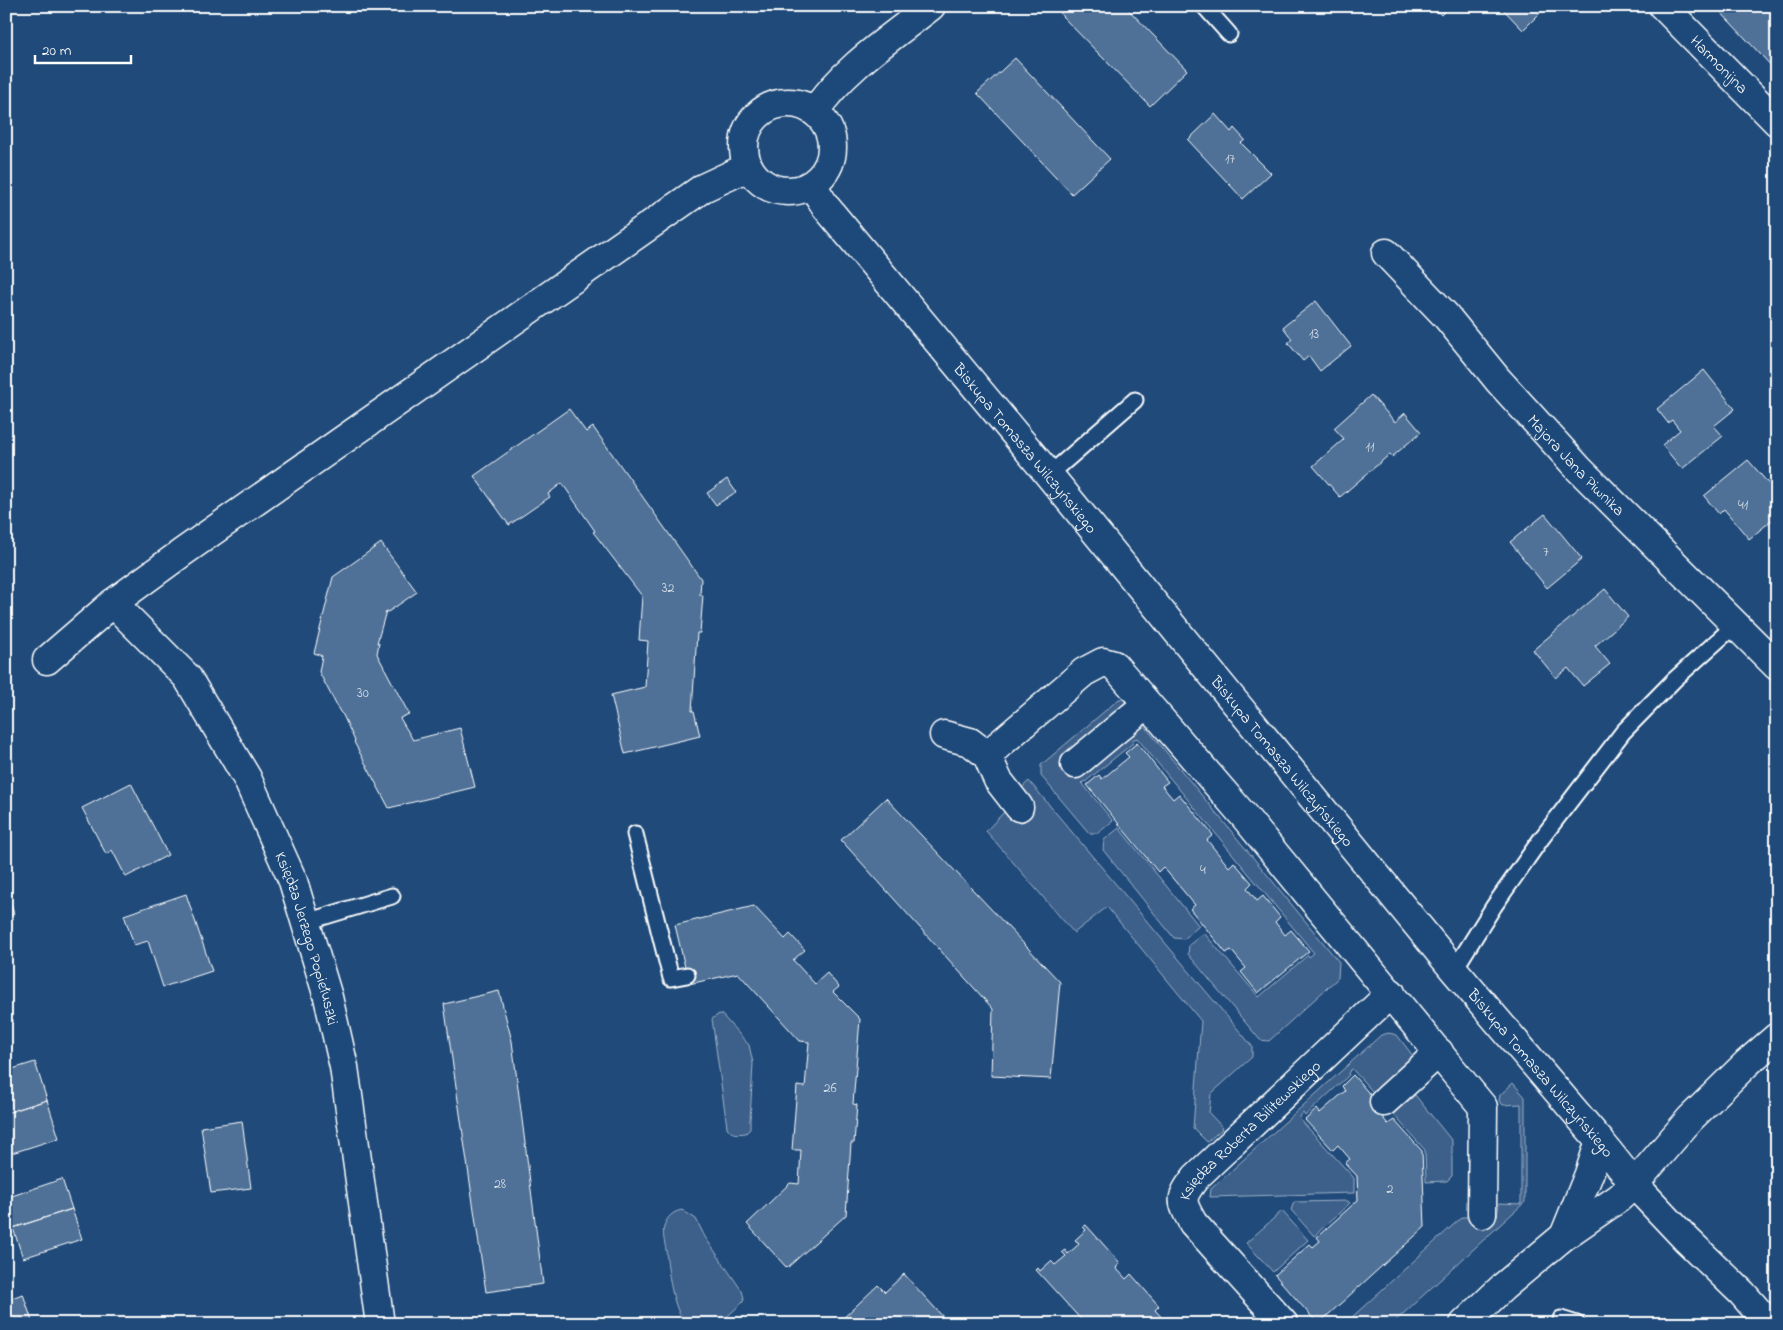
<svg xmlns="http://www.w3.org/2000/svg" width="1783" height="1330" font-family="'Indie Flower',sans-serif">
  <rect width="100%" height="100%" fill="#1f4a7a"/>
  <filter id="ink" filterUnits="userSpaceOnUse"><feTurbulence type="fractalNoise" baseFrequency=".02" numOctaves="2"/><feDisplacementMap in="SourceGraphic" scale="10" xChannelSelector="R" yChannelSelector="G"/><feConvolveMatrix kernelMatrix="1 2 1 2 8 2 1 2 1" color-interpolation-filters="sRGB"/></filter>
  <g filter="url(#ink)">
    <path fill="#3c618b" stroke="#9eb0c5" d="M 1119,699 L 1123,699 L 1126,703 L 1062,756 L 1072,766 L 1080,777 L 1143,724 L 1339,962 L 1338,978 L 1269,1041 L 1260,1040 L 1188,954 L 1189,945 L 1204,933 L 1259,997 L 1308,955 L 1309,957 L 1314,953 L 1137,738 L 1132,740 L 1133,743 L 1085,782 L 1084,781 L 1082,783 L 1113,821 L 1098,833 L 1089,833 L 1041,776 L 1041,765 Z
      M 1029,781 L 1252,1046 L 1252,1057 L 1211,1094 L 1209,1113 L 1223,1128 L 1207,1142 L 1193,1128 L 1201,1021 L 1107,907 L 1074,933 L 986,831 L 1005,811 L 1015,822 L 1031,808 L 1018,791 Z
      M 1119,828 L 1199,926 L 1184,939 L 1174,938 L 1103,850 L 1104,840 Z
      M 719,1014 L 722,1015 L 749,1045 L 753,1063 L 750,1121 L 750,1129 L 746,1133 C 737,1134 731,1135 727,1127 L 712,1019 Z
      M 1389,1033 L 1397,1035 L 1413,1056 L 1373,1092 L 1352,1069 L 1348,1073 L 1349,1075 L 1305,1116 L 1303,1113 L 1299,1118 L 1354,1178 L 1354,1193 L 1210,1197 L 1211,1189 L 1381,1035 Z
      M 1513,1083 L 1525,1097 L 1525,1202 L 1392,1324 L 1338,1324 L 1344,1318 L 1351,1318 L 1462,1217 L 1497,1217 L 1499,1203 L 1521,1204 L 1521,1104 L 1503,1105 L 1499,1101 L 1500,1095 Z
      M 1415,1095 L 1452,1141 L 1452,1176 L 1447,1181 L 1426,1182 L 1425,1150 L 1393,1114 Z
      M 1348,1201 L 1350,1203 L 1314,1236 L 1291,1210 L 1294,1202 Z
      M 682,1210 L 696,1219 L 705,1237 L 742,1291 L 744,1298 L 743,1302 L 719,1324 L 686,1323 C 672,1310 668,1269 666,1250 C 665,1243 662,1234 664,1227 C 667,1217 672,1212 682,1210 Z
      M 1282,1211 L 1308,1240 L 1273,1272 L 1246,1243 Z"/>
    <path fill="#507197" stroke="#fff" d="M 1069,6 L 1125,6 L 1187,70 L 1150,106 L 1060,14 Z
      M 1432,6 L 1450,6 L 1441,15 Z
      M 1500,6 L 1544,6 L 1545,8 L 1523,30 Z
      M 1715,6 L 1777,6 L 1777,72 Z
      M 1015,58 L 1110,159 L 1072,194 L 977,93 Z
      M 1215,114 L 1231,132 L 1234,128 L 1245,140 L 1241,143 L 1271,173 L 1243,199 L 1188,140 Z
      M 1316,301 L 1351,346 L 1320,371 L 1309,356 L 1303,361 L 1288,343 L 1292,339 L 1283,327 Z
      M 1704,370 L 1735,409 L 1714,426 L 1723,436 L 1682,469 L 1662,445 L 1680,430 L 1672,420 L 1668,423 L 1657,409 Z
      M 1371,395 L 1395,422 L 1405,413 L 1421,432 L 1392,457 L 1390,454 L 1340,497 L 1313,466 L 1344,439 L 1334,428 Z
      M 569,409 L 586,432 L 593,427 L 701,579 L 700,595 L 703,595 L 700,633 L 697,633 L 692,711 L 694,711 L 700,736 L 625,754 L 611,695 L 645,687 L 648,641 L 639,640 L 642,596 L 597,537 L 593,532 L 595,531 L 562,483 L 548,494 L 550,497 L 509,525 L 474,476 Z
      M 1748,460 L 1775,491 L 1773,494 L 1777,498 L 1777,516 L 1749,539 L 1724,509 L 1719,514 L 1704,496 Z
      M 727,479 L 736,492 L 716,505 L 707,493 Z
      M 1545,514 L 1582,559 L 1547,588 L 1510,542 Z
      M 381,543 L 417,592 L 388,612 L 386,611 L 377,643 L 379,643 L 377,654 L 409,714 L 400,718 L 413,740 L 460,728 L 475,787 L 389,808 L 354,742 L 355,741 L 343,715 L 340,712 L 319,672 L 322,656 L 314,653 L 333,577 Z
      M 1605,589 L 1628,617 L 1595,646 L 1610,664 L 1583,686 L 1568,668 L 1556,678 L 1533,650 Z
      M 1137,743 L 1168,782 L 1162,786 L 1173,799 L 1179,794 L 1213,835 L 1207,840 L 1229,867 L 1234,862 L 1252,883 L 1247,888 L 1257,901 L 1263,896 L 1280,917 L 1275,922 L 1285,935 L 1291,930 L 1309,951 L 1258,993 L 1241,972 L 1246,968 L 1231,950 L 1226,953 L 1190,909 L 1195,905 L 1163,867 L 1158,872 L 1087,785 L 1099,775 L 1102,779 L 1129,757 L 1125,753 Z
      M 131,783 L 168,855 L 126,877 L 112,850 L 106,854 L 82,808 Z
      M 886,798 L 1060,982 L 1051,1079 L 991,1076 L 993,1009 L 841,840 Z
      M 6,889 L 14,914 L 6,917 Z
      M 186,894 L 212,971 L 163,987 L 148,941 L 134,945 L 124,915 Z
      M 754,906 L 785,939 L 790,934 L 805,950 L 793,960 L 815,984 L 827,973 L 839,987 L 833,992 L 860,1019 L 853,1104 L 857,1105 L 854,1143 L 851,1143 L 846,1215 L 787,1268 L 747,1224 L 790,1183 L 799,1184 L 801,1150 L 792,1150 L 797,1086 L 805,1087 L 809,1042 L 800,1041 L 738,973 L 689,984 L 675,925 Z
      M 499,991 L 512,1041 L 543,1284 L 486,1292 L 444,1004 Z
      M 35,1062 L 47,1100 L 6,1113 L 6,1071 Z
      M 1353,1075 L 1381,1107 L 1377,1111 L 1388,1124 L 1394,1120 L 1422,1151 L 1425,1227 L 1318,1324 L 1275,1275 L 1310,1244 L 1313,1247 L 1320,1241 L 1317,1237 L 1358,1200 L 1357,1176 L 1345,1163 L 1350,1159 L 1338,1145 L 1333,1150 L 1305,1120 L 1317,1109 L 1320,1113 L 1345,1091 L 1342,1086 Z
      M 47,1100 L 59,1138 L 9,1154 L 6,1145 L 6,1113 Z
      M 242,1121 L 251,1188 L 211,1193 L 201,1127 Z
      M 62,1179 L 72,1209 L 13,1228 L 6,1206 L 6,1198 Z
      M 72,1209 L 82,1239 L 23,1258 L 13,1228 Z
      M 1086,1225 L 1120,1263 L 1116,1268 L 1126,1279 L 1131,1274 L 1159,1306 L 1155,1310 L 1165,1321 L 1169,1317 L 1172,1319 L 1167,1324 L 1085,1324 L 1036,1270 L 1038,1268 L 1040,1271 L 1051,1261 L 1055,1265 L 1066,1256 L 1062,1252 L 1065,1250 L 1068,1254 L 1079,1244 L 1075,1240 L 1086,1230 L 1083,1227 Z
      M 904,1274 L 945,1319 L 940,1324 L 837,1324 L 878,1285 L 885,1292 Z
      M 23,1294 L 33,1324 L 6,1324 L 6,1300 Z"/>
    <g fill="none" stroke-linecap="round" stroke-linejoin="round">
      <defs>
        <path id="lane" d="M 1204,6 L 1229,34
          M 1049,475 L 1135,400
          M 635,834 L 671,978 L 687,975
          M 306,922 L 392,896
          M 1454,970 L 1494,906 L 1541,839 L 1623,732 L 1674,680 L 1735,625
          M 1561,1319 L 1577,1324"/>
        <g id="street">
          <path id="s1" d="M 1663,6 L 1777,122"/>
          <circle cx="788" cy="147" r="44"/>
          <path d="M 815,111 C 843,69 892,37 931,6"/>
          <path id="s2" d="M 812,185 L 826,207 L 1049,475 L 1454,970 L 1600,1141 L 1634,1184 L 1686,1239 L 1742,1293 L 1769,1324"/>
          <path id="s3" d="M 1386,253 L 1446,316 L 1498,380 L 1579,469 L 1777,666"/>
          <path id="s4" d="M 113,603 L 187,677 L 247,778 L 293,881 L 328,997 L 344,1067 L 380,1324"/>
          <path d="M 47,660 L 113,603 L 183,552 L 703,188 L 748,167"/>
          <path d="M 944,735 L 970,742 L 987,755"/>
          <path d="M 1075,764 L 1147,704"/>
          <path d="M 1019,807 L 998,780 L 987,755 L 1084,672 L 1103,662 L 1114,665 L 1244,816 L 1483,1107 L 1482,1214"/>
          <path d="M 1384,1102 L 1439,1052"/>
          <path d="M 1564,1236 L 1589,1174 L 1600,1141"/>
          <path id="s5" d="M 1284,1324 L 1193,1223 C 1180,1200 1180,1198 1196,1177 L 1391,993"/>
          <path d="M 1464,1324 L 1503,1287 L 1564,1236 L 1619,1198 L 1634,1184 L 1690,1119 L 1747,1063 L 1777,1037"/>
        </g>
      </defs>
      <use href="#lane" stroke="#fff" stroke-width="19"/>
      <use href="#street" stroke="#fff" stroke-width="31"/>
      <use href="#lane" stroke="#1f4a7a" stroke-width="15"/>
      <use href="#street" stroke="#1f4a7a" stroke-width="28"/>
    </g>
  </g>
  <g text-anchor="middle" stroke-width="4" stroke-linejoin="round" paint-order="stroke">
    <g font-size="14" fill="#d3dce5">
      <text x="1230" y="163">17</text>
      <text x="1314" y="338">13</text>
      <text x="1370" y="451">11</text>
      <text x="1743" y="509">41</text>
      <text x="1546" y="556">7</text>
      <text x="668" y="592">32</text>
      <text x="363" y="697">30</text>
      <text x="1203" y="874">4</text>
      <text x="830" y="1092">26</text>
      <text x="500" y="1188">28</text>
      <text x="1390" y="1193">2</text>
    </g>
    <g font-size="16" fill="#fff" stroke="#1f4a7a">
      <text dy="6" stroke="none"><textPath href="#s1" startOffset="81">Harmonijna</textPath></text>
      <text dy="6" stroke="none"><textPath href="#s2" startOffset="339">Biskupa Tomasza Wilczyńskiego</textPath></text>
      <text dy="6" stroke="none"><textPath href="#s3" startOffset="285">Majora Jana Piwnika</textPath></text>
      <text dy="6" stroke="none"><textPath href="#s2" startOffset="744">Biskupa Tomasza Wilczyńskiego</textPath></text>
      <text dy="6" stroke="none"><textPath href="#s4" startOffset="394">Księdza Jerzego Popiełuszki</textPath></text>
      <text dy="6" stroke="none"><textPath href="#s2" startOffset="1149">Biskupa Tomasza Wilczyńskiego</textPath></text>
      <text dy="6" stroke="none"><textPath href="#s5" startOffset="258">Księdza Roberta Bilitewskiego</textPath></text>
    </g>
  </g>
  <rect width="1783" height="1330" fill="none" stroke="#1f4a7a" stroke-width="25"/>
  <rect x="12" y="12" width="1758" height="1305" fill="none" stroke="#fff" stroke-width="2" filter="url(#ink)"/>
  <path d="M35 55v8h96v-8" fill="none" stroke="#ffffff" stroke-width="2.5"/>
  <text x="42" y="55" font-size="15" fill="#ffffff" stroke="#1f4a7a" stroke-width="4" paint-order="stroke">20 m</text>
</svg>
